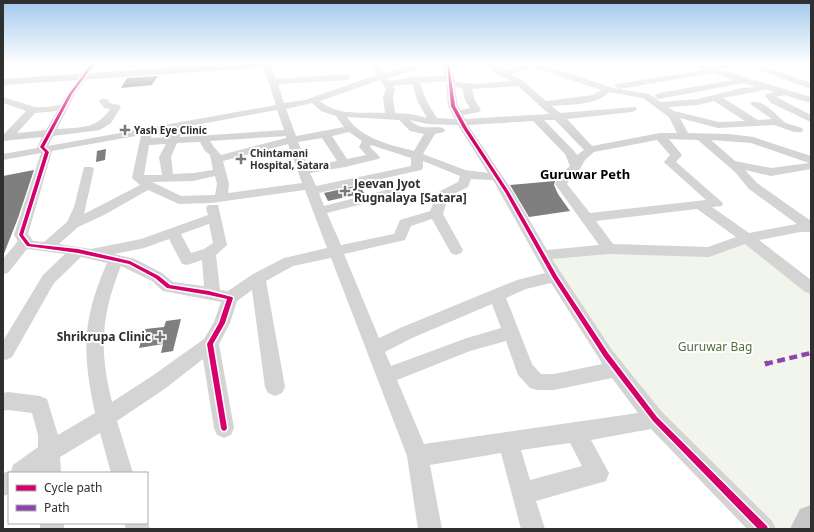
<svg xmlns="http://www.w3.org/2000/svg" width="814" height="532" font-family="'Noto Sans',sans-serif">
  <rect width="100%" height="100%" fill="#fff"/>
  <path fill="#f1f5ec" d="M 745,239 L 811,291 L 811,520 L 805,529 L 766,529 L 653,424 L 544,256 L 609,249 L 709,252 Z"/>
  <path fill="#7f7f7f" d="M 158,76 L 152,85 L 121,88 L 127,78 Z
    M 106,149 L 105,160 L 96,162 L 97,151 Z
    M 34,170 L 18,218 L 3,256 L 3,176 Z
    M 555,181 L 554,185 L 558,194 L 570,211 L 529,217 L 510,185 Z
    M 359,185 L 364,193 L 328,201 L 324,193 Z
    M 181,319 L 173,351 L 161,353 L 163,344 L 139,348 L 145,329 L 164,327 L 166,321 Z"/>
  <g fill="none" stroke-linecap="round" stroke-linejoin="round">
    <path fill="#d4d4d4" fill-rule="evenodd" d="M 39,63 L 35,65 L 3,68 L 3,64 Z
      M 90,63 L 98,63 L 75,94 L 57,129 C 80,127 96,130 110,109 L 104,108 L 99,101 L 101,99 L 107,99 L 110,103 L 119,105 L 121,107 L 111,123 L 100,130 L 53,136 L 48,146 L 276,105 L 263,65 L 264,63 L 270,63 L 276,79 L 347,74 L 351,77 L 347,80 L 278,84 L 284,103 L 305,100 L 376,75 L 370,63 L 378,63 L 384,73 L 421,64 L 454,63 L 452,65 L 455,82 L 477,84 L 511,81 L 500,76 L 483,63 L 493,63 L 505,70 L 526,63 L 538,63 L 613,88 L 619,89 L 615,86 L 616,84 L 704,70 L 690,63 L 702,63 L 708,65 L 725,63 L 756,63 L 811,83 L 811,89 L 746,65 L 718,69 L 811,97 L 811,103 L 784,95 L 776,97 L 811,115 L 811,122 L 771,103 L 765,96 L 767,94 L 774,92 L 765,89 C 761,92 731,96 723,98 L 758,120 L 772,119 L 750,104 L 752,102 C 765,99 777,117 786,123 C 791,125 797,126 802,128 L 803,130 L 802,132 L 794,132 L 774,125 L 718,128 L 680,118 L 688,133 L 730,134 L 753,137 L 811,156 L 811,169 L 771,176 L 745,170 L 757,183 L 811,221 L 811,232 L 800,232 L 759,240 L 811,280 L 811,294 L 805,292 L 745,244 L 709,257 L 609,254 L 552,259 L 612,350 L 662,412 L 772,521 L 776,529 L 747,529 L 651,429 L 591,440 L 609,473 L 606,481 L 536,501 L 545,529 L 521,529 L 501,453 L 430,465 L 442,529 L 418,529 L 407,456 L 331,258 L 293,266 L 266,281 L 285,387 L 282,393 L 275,396 L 268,393 L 265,387 L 252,290 L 237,301 L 230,323 L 219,344 L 234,428 L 231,435 L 224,438 L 217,435 L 214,428 L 203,359 L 166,388 L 117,421 L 133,473 L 111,473 L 100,433 L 60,457 L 61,473 L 9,473 L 9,494 L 3,496 L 3,473 L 11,471 L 13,465 L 38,447 L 38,435 L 32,413 L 8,410 L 3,411 L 3,393 L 8,392 L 40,396 L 47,399 L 58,435 L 95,413 C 82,352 82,320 107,263 L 81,257 L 54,283 L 12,357 L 6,360 L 3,359 L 3,341 L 43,275 L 65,254 L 27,249 L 8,273 L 3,274 L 3,259 L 18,241 L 14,235 L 41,153 L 3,160 L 3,154 L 37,148 L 42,137 L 3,141 L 3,135 L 26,111 L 3,103 L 3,97 L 35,107 L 47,107 L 60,105 L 68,92 ZM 444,66 L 445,76 L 415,77 L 389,81 L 387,78 L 421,68 ZM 532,67 L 601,90 L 593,95 L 546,101 L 523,81 L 511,74 ZM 713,73 L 733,80 L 659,93 L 654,96 L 659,99 L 743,83 L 756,87 L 741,88 L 698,99 L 661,102 L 649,94 L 619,89 ZM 380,80 L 386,89 L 383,97 L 385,113 C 363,112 337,116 320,101 ZM 446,81 L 448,106 L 455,119 L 437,118 L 427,102 L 420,83 ZM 412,84 L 418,102 L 427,118 L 411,114 L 395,113 L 393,97 L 395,89 L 393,86 ZM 518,86 L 549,114 L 465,119 L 463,115 L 479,112 L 481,110 L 475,100 L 472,89 ZM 455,87 L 462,88 L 465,100 L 470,108 L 460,110 L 458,106 ZM 609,92 L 643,98 L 669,117 L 677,133 L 660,133 L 592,146 L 567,119 L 632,112 L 635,111 L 637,109 L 635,107 L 560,113 L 552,106 C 570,104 596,106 609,92 ZM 714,101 L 745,121 L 719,122 L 674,111 L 668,107 L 698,105 ZM 312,103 L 321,111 L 336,116 L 344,127 L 296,136 L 286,109 ZM 277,110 L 284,130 L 180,137 L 181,134 L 180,132 L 172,132 L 169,137 L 151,138 L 152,133 ZM 57,111 L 46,130 L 17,133 L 35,113 ZM 347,117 L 399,120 L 410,131 L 424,134 L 414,151 C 391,145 361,139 347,117 ZM 410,120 L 428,124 L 458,125 L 488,173 L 465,170 L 423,154 L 435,134 L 444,132 L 445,130 C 438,122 423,134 410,120 ZM 544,120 L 555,120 L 584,150 L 577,155 L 574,151 ZM 533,121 L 565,154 L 570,166 L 561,174 L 555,184 L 599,245 L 547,250 L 513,192 L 468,125 ZM 349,132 L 362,141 L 359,147 L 366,155 L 347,159 L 332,136 ZM 141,135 L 132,178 L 140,185 L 84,214 L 94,169 L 92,167 L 84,167 L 74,207 L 67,222 L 44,242 L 33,241 L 28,234 L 52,151 ZM 286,136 L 286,138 L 221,155 L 214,147 L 210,141 ZM 322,138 L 337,161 L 308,167 L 298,142 ZM 669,139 L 698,140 L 735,172 L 749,189 L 797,224 L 749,233 L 712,207 L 722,206 L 723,203 L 676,162 L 682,155 ZM 657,140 L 670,155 L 664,162 L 666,164 L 706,200 L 590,213 L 567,184 L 570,179 L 580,169 L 585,160 L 594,152 ZM 711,140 L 751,143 L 809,163 L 771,168 L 735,161 ZM 200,142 L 205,151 L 210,155 L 213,170 L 193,173 L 173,174 L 171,157 L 177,143 ZM 166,144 L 159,157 L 162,175 L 144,175 L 149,145 ZM 288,144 L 302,183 L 228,193 L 229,184 L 223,161 ZM 371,145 L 411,158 L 411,166 L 316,186 L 310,173 L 345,167 L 378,159 L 380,157 L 370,147 ZM 423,161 L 460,176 L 458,182 L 438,192 L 430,211 L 400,220 L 394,234 L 341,245 L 327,213 L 402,194 L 404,191 L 402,188 L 398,187 L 324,206 L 319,193 L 421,170 L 423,168 ZM 215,176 L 217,184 L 215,195 L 211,195 L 181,196 L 152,182 L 193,181 ZM 471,179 L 493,180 L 545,273 L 517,280 L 400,328 L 379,338 L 344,254 L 405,240 L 411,226 L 432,219 L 451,253 L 456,255 L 461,253 L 463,250 L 443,214 L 448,197 L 468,187 ZM 148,190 L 179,204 L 211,203 L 305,190 L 327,248 L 284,258 L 253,274 L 228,291 L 220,290 L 216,255 L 227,245 L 218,205 L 208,205 L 206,208 L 208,215 L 141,239 L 91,249 L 59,244 L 78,227 L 104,215 ZM 697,209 L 736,237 L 708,247 L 613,244 L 596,221 ZM 209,224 L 213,243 L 204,249 L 191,253 L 181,234 ZM 169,239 L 182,264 L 187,265 L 202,260 L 204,286 L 173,282 L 162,273 L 135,259 L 114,254 L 144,248 ZM 121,266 L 152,281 L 163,291 L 221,302 L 214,322 L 204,339 L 152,376 L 112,402 C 99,351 101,315 121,266 ZM 551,283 L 600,360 L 602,364 L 554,374 L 541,374 L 532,364 L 506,298 L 526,289 ZM 492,304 L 501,328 L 467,338 L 391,366 L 385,352 L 412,338 ZM 506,341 L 518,375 L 530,388 L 537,390 L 554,390 L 612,378 L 638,413 L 424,444 L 397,380 L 470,351 ZM 570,443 L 582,466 L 530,480 L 521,450 Z
      M 147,521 L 150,529 L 126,529 L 124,523 L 147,523 Z
      M 40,523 L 64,523 L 64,529 L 40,529 Z"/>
    <path fill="#c7c7c7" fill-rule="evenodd" d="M 3,63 L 9,63 L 3,67 Z
      M 236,63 L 292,63 L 287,66 L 3,85 L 3,79 Z
      M 811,505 L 811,529 L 790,529 L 800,509 Z"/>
    <path stroke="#8e44ad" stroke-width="4.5" stroke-dasharray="8 4.5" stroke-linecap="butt" d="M 765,364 L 811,353"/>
    <path stroke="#8e44ad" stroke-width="5.5" stroke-dasharray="11 5.5" stroke-linecap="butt" d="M 765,364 L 768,363"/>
    <defs>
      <path id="cycleway" d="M 92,63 L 95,63 L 72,94 L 44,147 L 49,152 L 23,235 L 30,244 L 78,249 L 130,261 L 159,276 L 170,285 L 209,291 L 232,297 L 233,298 L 225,323 L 213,344 L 227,428 L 226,430 L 224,431 L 222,430 L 221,428 L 207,344 L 219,323 L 227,299 L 209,295 L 167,288 L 155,278 L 129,264 L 78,253 L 27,246 L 19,235 L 45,152 L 40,147 L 69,94 Z
        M 447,63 L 449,63 L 455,106 L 467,128 L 509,192 L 557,276 L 608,353 L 657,417 L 767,526 L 768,529 L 758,529 L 653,421 L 604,357 L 553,278 L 505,192 L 463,128 L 451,106 Z"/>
    </defs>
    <use href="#cycleway" stroke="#fff" stroke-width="3"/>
    <use href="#cycleway" fill="#d6006c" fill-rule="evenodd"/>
  </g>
  <linearGradient id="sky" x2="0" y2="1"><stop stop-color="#a1c8ec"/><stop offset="0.46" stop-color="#fff"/><stop offset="1" stop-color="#fff" stop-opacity="0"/></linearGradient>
  <rect width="814" height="138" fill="url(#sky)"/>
  <g fill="#787878" stroke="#fff" stroke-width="1.5">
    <path d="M123 124h4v4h4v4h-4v4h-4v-4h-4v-4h4z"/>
    <path d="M239 153h4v4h4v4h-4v4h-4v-4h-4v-4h4z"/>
    <path d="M343 185h4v4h4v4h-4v4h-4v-4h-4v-4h4z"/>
    <path d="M158 331h4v4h4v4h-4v4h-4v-4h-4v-4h4z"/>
  </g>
  <g text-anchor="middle" stroke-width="4" stroke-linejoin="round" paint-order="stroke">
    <g font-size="10" font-weight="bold" fill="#2f2f2f" stroke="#fff" text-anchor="start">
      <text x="134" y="134">Yash Eye Clinic</text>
      <text x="250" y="157">Chintamani<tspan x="250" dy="12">Hospital, Satara</tspan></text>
    </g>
    <g font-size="12" font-weight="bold" fill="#2f2f2f" stroke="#fff" text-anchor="start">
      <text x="354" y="188">Jeevan Jyot<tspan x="354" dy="14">Rugnalaya [Satara]</tspan></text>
      <text x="151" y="341" text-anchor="end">Shrikrupa Clinic</text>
    </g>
    <g font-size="12" fill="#506d3b" stroke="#fff">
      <text x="715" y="351">Guruwar Bag</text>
    </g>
    <g font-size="13" font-weight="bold" fill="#000" stroke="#fff">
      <text x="585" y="179">Guruwar Peth</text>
    </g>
  </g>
  <rect width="814" height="532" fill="none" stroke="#2f2f2f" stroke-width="8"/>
  <rect x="8" y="472" width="140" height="52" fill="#ffffff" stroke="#acacac"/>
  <rect x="16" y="485" width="20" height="6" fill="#d6006c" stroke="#acacac"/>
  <text x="44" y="492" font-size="12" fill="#2f2f2f">Cycle path</text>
  <rect x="16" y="505" width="20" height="6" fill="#8e44ad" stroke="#acacac"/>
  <text x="44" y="512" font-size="12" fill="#2f2f2f">Path</text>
</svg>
